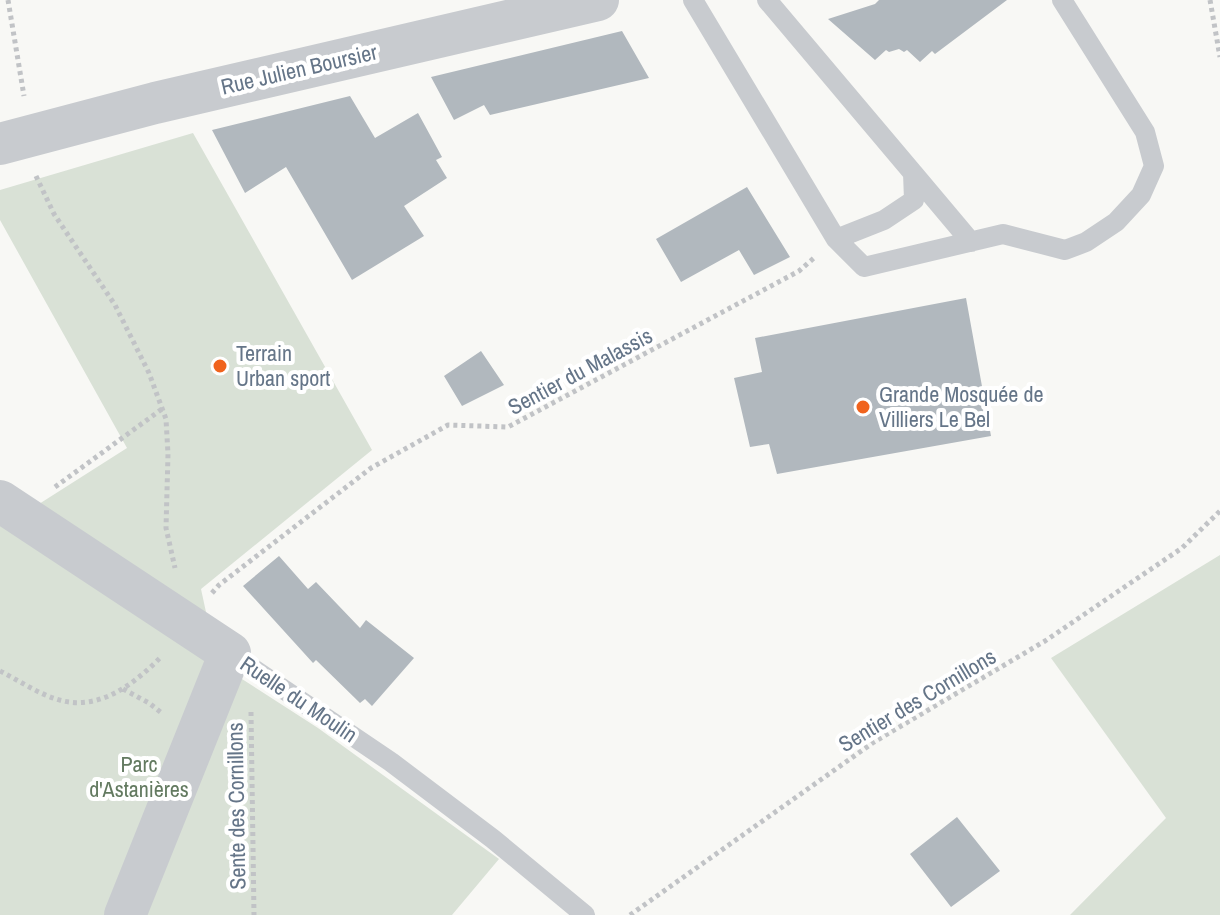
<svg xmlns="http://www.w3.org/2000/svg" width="1220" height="915" font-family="'Archivo Narrow',sans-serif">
  <rect width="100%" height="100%" fill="#f8f8f5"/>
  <path fill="#d9e1d6" d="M 193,133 L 372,450 L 201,589 L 217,663 L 318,728 L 499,859 L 452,915 L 0,915 L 0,521 L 6,525 L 127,448 L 0,220 L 0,190 Z
    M 1220,555 L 1220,915 L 1070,915 L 1166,818 L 1051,658 Z"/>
  <path fill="#b1b8be" d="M 879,0 L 1007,0 L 935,54 L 932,51 L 920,62 L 907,50 L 904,52 L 899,49 L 889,52 L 886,50 L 875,60 L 828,19 L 875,4 Z
    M 622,31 L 649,78 L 490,115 L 484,105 L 454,120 L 431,77 Z
    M 350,96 L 375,138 L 418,113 L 442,157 L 436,160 L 447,178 L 404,206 L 424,236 L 352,280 L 286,167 L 245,193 L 212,130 Z
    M 747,187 L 790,257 L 754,275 L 739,250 L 681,282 L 656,239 Z
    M 966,298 L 991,436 L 777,474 L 769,444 L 750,447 L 734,378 L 762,372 L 755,338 Z
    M 481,351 L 504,385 L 462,406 L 444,376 Z
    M 279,556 L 308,589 L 316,582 L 360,628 L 366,620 L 414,658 L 372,706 L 365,699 L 360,703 L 316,660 L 313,663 L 243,586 Z
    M 957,817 L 1000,871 L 951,907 L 910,854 Z"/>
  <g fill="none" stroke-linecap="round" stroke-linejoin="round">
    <path stroke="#c1c3c6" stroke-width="5" stroke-dasharray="4 4" stroke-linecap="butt" d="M 8,0 L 24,96
      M 1210,0 L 1220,57
      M 36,176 L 54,214 L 115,305 L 149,373 L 166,419 L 168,454 L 166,528 L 175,568
      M 55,487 L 162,409
      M 212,593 L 219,585 L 371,468 L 448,425 L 508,427 L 799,271 L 815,257
      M 0,671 C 18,680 37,693 56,699 C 98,713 134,684 161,657
      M 123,689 L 149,703 L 163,714
      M 251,712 L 254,915
      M 630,915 L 874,742 L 1045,641 L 1182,548 L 1220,511"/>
    <path stroke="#c8cbcf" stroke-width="20" d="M 693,0 L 836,239 L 864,267 L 1003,234 L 1065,250 L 1086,242 L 1116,222 L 1141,195 L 1154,166 L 1145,132 L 1062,0
      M 767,0 L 913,173 L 914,200 L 884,220 L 836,239
      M 913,173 L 971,242
      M 230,653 L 391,762 L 493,839 L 585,915"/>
    <path stroke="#c8cbcf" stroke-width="42" d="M 0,144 L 155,103 L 598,0
      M 0,501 L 230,653 L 125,915"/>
  </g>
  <g fill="#f0631d" stroke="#fff" stroke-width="3">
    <circle cx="220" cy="366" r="8"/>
    <circle cx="863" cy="407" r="8"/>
  </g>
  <g text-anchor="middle" stroke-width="8" stroke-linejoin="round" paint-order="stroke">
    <g font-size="22" fill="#657588" stroke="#fff">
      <text transform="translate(299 69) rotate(-13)" y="8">Rue Julien Boursier</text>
      <text transform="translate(580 371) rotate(-28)" y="8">Sentier du Malassis</text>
      <text transform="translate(299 699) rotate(34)" y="8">Ruelle du Moulin</text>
      <text transform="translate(917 700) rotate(-31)" y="8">Sentier des Cornillons</text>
      <text transform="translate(236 806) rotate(-91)" y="8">Sente des Cornillons</text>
    </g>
    <g font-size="22" fill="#657588" stroke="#fff" text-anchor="start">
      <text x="236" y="361">Terrain<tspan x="236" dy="25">Urban sport</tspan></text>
      <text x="879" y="402">Grande Mosquée de<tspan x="879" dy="25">Villiers Le Bel</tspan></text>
    </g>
    <g font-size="22" fill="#637a60" stroke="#fff">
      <text x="139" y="772">Parc<tspan x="139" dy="25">d'Astanières</tspan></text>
    </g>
  </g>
</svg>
